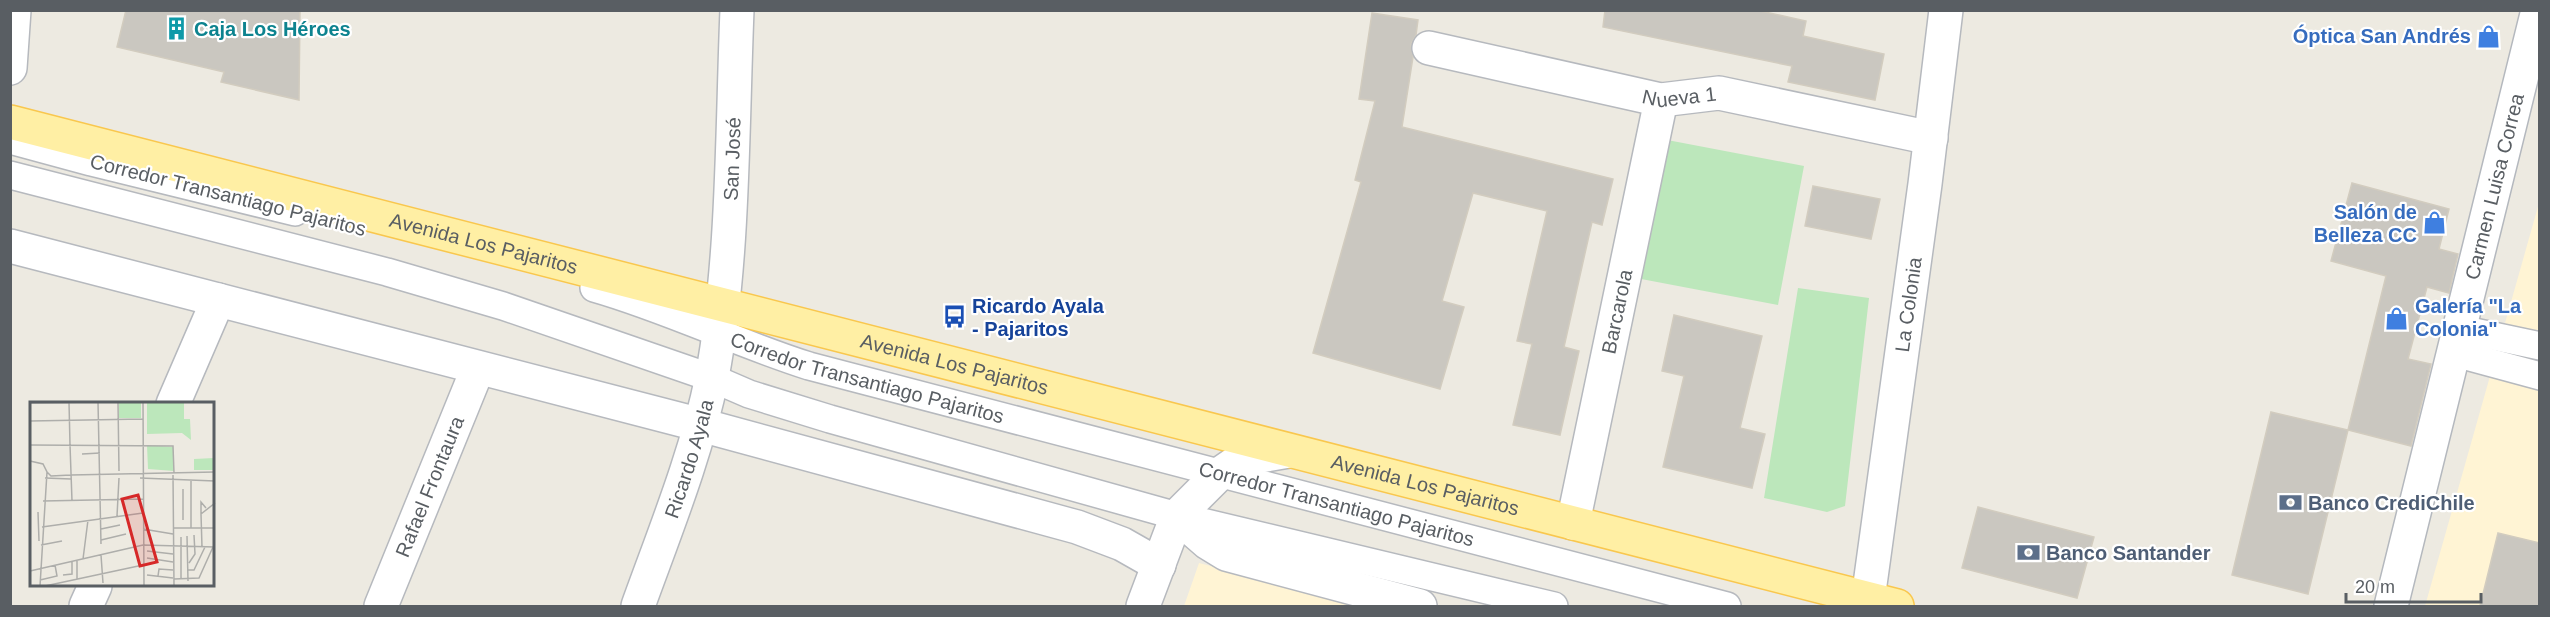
<svg xmlns="http://www.w3.org/2000/svg" width="2550" height="617" font-family="Arial,sans-serif">
  <rect width="100%" height="100%" fill="#edeae1"/>
  <path fill="#fff4d4" d="M 2539,203 L 2539,606 L 2425,606 Z
    M 1199,563 L 1366,606 L 1184,606 Z"/>
  <path fill="#bce7bb" d="M 1662,139 L 1804,166 L 1778,305 L 1636,278 Z
    M 1798,288 L 1869,298 L 1845,506 L 1827,512 L 1764,498 Z"/>
  <path fill="#cac7c0" stroke="#d2ccbf" stroke-width="1.5" d="M 126,10 L 300,10 L 299,100 L 221,82 L 224,72 L 117,47 Z
    M 1605,10 L 1756,10 L 1806,21 L 1803,36 L 1884,54 L 1875,100 L 1788,82 L 1792,66 L 1603,27 Z
    M 1372,13 L 1418,20 L 1416,35 L 1411,44 L 1413,57 L 1402,127 L 1613,179 L 1602,225 L 1592,222 L 1564,347 L 1579,351 L 1560,435 L 1513,425 L 1532,344 L 1517,341 L 1547,211 L 1473,193 L 1442,301 L 1464,307 L 1440,389 L 1313,353 L 1361,182 L 1355,180 L 1375,101 L 1359,99 Z
    M 2352,183 L 2449,209 L 2439,249 L 2458,254 L 2449,293 L 2427,287 L 2408,359 L 2431,364 L 2411,446 L 2348,430 L 2386,276 L 2331,261 Z
    M 1813,186 L 1880,199 L 1871,239 L 1805,226 Z
    M 1674,315 L 1762,336 L 1740,428 L 1765,434 L 1752,488 L 1663,467 L 1684,376 L 1662,371 Z
    M 2271,412 L 2348,430 L 2308,594 L 2232,575 Z
    M 1978,507 L 2094,537 L 2077,598 L 1962,568 Z
    M 2498,533 L 2540,543 L 2540,606 L 2480,606 Z"/>
  <g fill="none" stroke-linecap="round" stroke-linejoin="round">
    <defs>
      <g id="service">
        <path d="M 10,140 L 91,162 L 295,212"/>
        <path d="M 10,175 L 387,272 L 503,306 L 712,378 L 749,394 L 830,419 L 1177,516 L 1554,606"/>
        <path id="s1" d="M 594,288 C 668,309 736,343 809,366 L 1727,606"/>
        <path d="M 2460,329 L 2540,346"/>
        <path d="M 2455,353 L 2540,376"/>
      </g>
      <g id="minor">
        <path id="s2" d="M 1429,48 L 1661,100 L 1719,93 L 1931,138"/>
        <path d="M 10,68 L 14,10"/>
        <path d="M 10,246 L 701,425 L 1077,527 L 1122,544 L 1159,565"/>
        <path d="M 173,404 L 218,300"/>
        <path d="M 1177,516 L 1208,543 L 1226,554 L 1420,606"/>
        <path id="s3" d="M 1573,523 L 1661,100"/>
        <path d="M 86,606 L 95,586"/>
        <path id="s4" d="M 381,606 L 478,368"/>
      </g>
      <g id="tertiary">
        <path id="s5" d="M 1868,599 L 1925,184 L 1946,10"/>
        <path id="s6" d="M 638,606 C 665,531 696,456 712,377 C 734,260 732,130 737,10"/>
        <path d="M 1143,606 L 1177,516 L 1218,475 L 1234,464 L 1254,457 L 1289,451"/>
      </g>
      <g id="secondary">
        <path id="s7" d="M 2391,606 L 2538,10"/>
      </g>
      <g id="primary">
        <path id="s8" d="M 10,122 L 1897,606"/>
      </g>
    </defs>
    <use href="#service" stroke="#b6b9be" stroke-width="30"/>
    <use href="#minor" stroke="#b6b9be" stroke-width="36"/>
    <use href="#tertiary" stroke="#b6b9be" stroke-width="36"/>
    <use href="#secondary" stroke="#b4b8be" stroke-width="36"/>
    <use href="#primary" stroke="#f9c74e" stroke-width="36"/>
    <use href="#service" stroke="#fff" stroke-width="27"/>
    <use href="#minor" stroke="#fff" stroke-width="33"/>
    <use href="#tertiary" stroke="#fff" stroke-width="33"/>
    <use href="#secondary" stroke="#fff" stroke-width="33"/>
    <use href="#primary" stroke="#ffefa4" stroke-width="33"/>
  </g>
  <defs>
    <symbol id="building-bare" viewBox="-9 -9 18 18"><path d="M-4-6H4V6H1V3H-1V6H-4ZM-2.5-4.3h1.7v1.8h-1.7ZM.8-4.3h1.7v1.8H.8ZM-2.5-1h1.7V.8h-1.7ZM.8-1h1.7V.8H.8Z" fill="#0f9aa8" stroke="#fff" stroke-width="2.5" paint-order="stroke"/></symbol>
    <symbol id="shop-bare" viewBox="-9 -9 18 18"><path d="M-5-2.5h2.3a2.7 3.5 0 0 1 5.4 0H5L5.5 6h-11ZM-1.5-2.5h3a1.5 2.3 0 0 0-3 0Z" fill="#3f7fe0" stroke="#fff" stroke-width="2.5" paint-order="stroke"/></symbol>
    <symbol id="bus-bare" viewBox="-9 -9 18 18"><path d="M-5-6H5V4H4V6H2V4H-2V6H-4V4H-5ZM-3.5-4V0h7V-4ZM-3.5 1.2v1.5H-2V1.2ZM2 1.2v1.5H3.5V1.2Z" fill="#1a4fb4" stroke="#fff" stroke-width="2.5" paint-order="stroke"/></symbol>
    <symbol id="bank-bare" viewBox="-9 -9 18 18"><path d="M-6-4H6V4H-6ZM0-2.3a2.3 2.3 0 1 0 0 4.6a2.3 2.3 0 1 0 0-4.6Z" fill="#5c6f8a" stroke="#fff" stroke-width="2.5" paint-order="stroke"/></symbol>
  </defs>
  <g fill-rule="evenodd">
    <use href="#building-bare" x="160" y="12" width="33" height="33"/>
    <use href="#shop-bare" x="2472" y="20" width="33" height="33"/>
    <use href="#shop-bare" x="2418" y="206" width="33" height="33"/>
    <use href="#bus-bare" x="938" y="300" width="33" height="33"/>
    <use href="#shop-bare" x="2380" y="302" width="33" height="33"/>
    <use href="#bank-bare" x="2274" y="486" width="33" height="33"/>
    <use href="#bank-bare" x="2012" y="536" width="33" height="33"/>
  </g>
  <g text-anchor="middle" stroke-width="4.5" stroke-linejoin="round" paint-order="stroke">
    <g font-size="20" font-weight="bold" fill="#0d838f" stroke="#fff" text-anchor="start">
      <text x="194" y="36">Caja Los Héroes</text>
    </g>
    <g font-size="20" font-weight="bold" fill="#366cbe" stroke="#fff" text-anchor="end">
      <text x="2471" y="43">Óptica San Andrés</text>
      <text x="2417" y="219">Salón de<tspan x="2417" dy="23">Belleza CC</tspan></text>
      <text x="2415" y="313" text-anchor="start">Galería "La<tspan x="2415" dy="23">Colonia"</tspan></text>
    </g>
    <g font-size="20" fill="#595e63" stroke="#fff">
      <text dy="7" stroke="none"><textPath href="#s2" startOffset="256">Nueva 1</textPath></text>
      <text dy="7" stroke="none"><textPath href="#s6" startOffset="460">San José</textPath></text>
      <text dy="7" stroke="none"><textPath href="#s7" startOffset="432">Carmen Luisa Correa</textPath></text>
      <text transform="translate(228 195) rotate(14)" y="7">Corredor Transantiago Pajaritos</text>
      <text dy="7" stroke="none"><textPath href="#s8" startOffset="489">Avenida Los Pajaritos</textPath></text>
      <text dy="7" stroke="none"><textPath href="#s5" startOffset="297">La Colonia</textPath></text>
      <text dy="7" stroke="none"><textPath href="#s3" startOffset="216">Barcarola</textPath></text>
      <text dy="7" stroke="none"><textPath href="#s8" startOffset="975">Avenida Los Pajaritos</textPath></text>
      <text dy="7" stroke="none"><textPath href="#s1" startOffset="288">Corredor Transantiago Pajaritos</textPath></text>
      <text dy="7" stroke="none"><textPath href="#s6" startOffset="156">Ricardo Ayala</textPath></text>
      <text dy="7" stroke="none"><textPath href="#s8" startOffset="1461">Avenida Los Pajaritos</textPath></text>
      <text dy="7" stroke="none"><textPath href="#s4" startOffset="129">Rafael Frontaura</textPath></text>
      <text dy="7" stroke="none"><textPath href="#s1" startOffset="774">Corredor Transantiago Pajaritos</textPath></text>
    </g>
    <g font-size="20" font-weight="bold" fill="#164399" stroke="#fff" text-anchor="start">
      <text x="972" y="313">Ricardo Ayala<tspan x="972" dy="23">- Pajaritos</tspan></text>
    </g>
    <g font-size="20" font-weight="bold" fill="#4e5e75" stroke="#fff" text-anchor="start">
      <text x="2308" y="510">Banco CrediChile</text>
      <text x="2046" y="560">Banco Santander</text>
    </g>
  </g>
  <g transform="translate(30 402)">
    <rect width="184" height="184" fill="#edeae1"/>
    <path d="M 111,0 L 111,16 L 89,16 L 89,1 ZM 117,1 L 154,1 L 154,17 L 160,17 L 161,38 L 152,31 L 117,32 ZM 117,43 L 143,45 L 144,69 L 118,67 ZM 184,56 L 184,68 L 164,68 L 164,57 Z" fill="#bce7bb"/>
    <path fill="none" stroke="#aeaeab" stroke-width="1.5" d="M 39,0 L 40,43M 68,0 L 71,142M 88,0 L 89,69M 113,0 L 114,184M 0,1 L 64,0M 0,19 L 113,17M 0,43 L 143,44 L 144,71M 40,43 L 42,99M 52,52 L 70,51M 0,59 L 13,62 L 17,70 L 10,184M 17,70 L 21,74 L 41,73M 41,73 L 185,70M 143,73 L 144,184M 15,76 L 41,77M 110,76 L 185,79M 161,78 L 161,126M 153,87 L 153,118M 13,99 L 113,97M 8,110 L 9,139M 171,112 L 171,100 L 176,106M 87,114 L 89,76M 12,125 L 113,111M 143,126 L 185,126M 71,127 L 90,123M 113,127 L 143,132M 157,134 L 158,179M 151,135 L 151,177M 71,138 L 96,132M 11,143 L 32,139M 172,145 L 171,112 L 185,101M 117,149 L 143,152M 71,153 L 73,181M 117,156 L 143,160M 53,157 L 58,118M 47,158 L 47,177M 159,161 L 165,152 L 164,133M 158,168 L 164,168 L 175,145M 0,169 L 113,143 L 185,145M 33,173 L 42,172 L 42,159M 117,173 L 143,176M 128,174 L 129,167 L 143,168M 144,177 L 169,176 L 183,145M 10,178 L 27,174 L 25,163M 15,184 L 113,163"/>
    <path fill="#d62828" fill-opacity="0.15" stroke="#d62828" stroke-width="3" d="M 108,93 L 127,160 L 110,164 L 92,97 Z"/>
    <rect width="184" height="184" fill="none" stroke="#595e63" stroke-width="3"/>
  </g>
  <rect width="2550" height="617" fill="none" stroke="#595e63" stroke-width="24"/>
  <path d="M2346 593v9h135v-9" fill="none" stroke="#595e63" stroke-width="3"/>
  <text x="2355" y="593" font-size="18" fill="#595e63" stroke="#ffffff" stroke-width="4.5" paint-order="stroke">20 m</text>
</svg>
